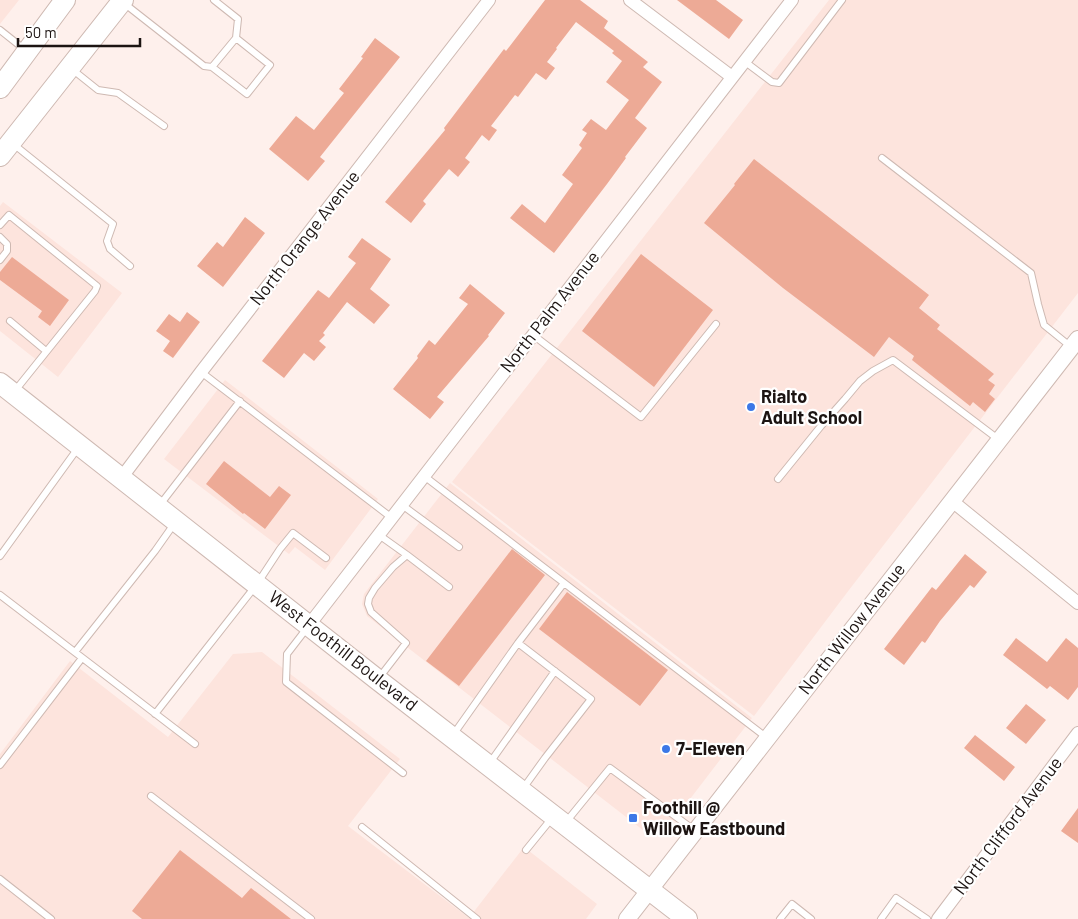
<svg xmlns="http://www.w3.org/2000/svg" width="1078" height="919" font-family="Barlow,sans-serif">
  <rect width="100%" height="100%" fill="#fef0ec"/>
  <path fill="#fde4dd" d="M 0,0 L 19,0 L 0,24 Z
    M 829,0 L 1078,0 L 1078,293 L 849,590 L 754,716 L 452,482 Z
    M 3,202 L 122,293 L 58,377 L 0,331 L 0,206 Z
    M 225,380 L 378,499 L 325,570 L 295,547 L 289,554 L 164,459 Z
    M 450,483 L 752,718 L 664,833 L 657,836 L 648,834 L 367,616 L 362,604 L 364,594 Z
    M 262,652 L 400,759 L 348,826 L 469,918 L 524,847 L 597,904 L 586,919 L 0,919 L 0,754 L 70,661 L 168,737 L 233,654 Z"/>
  <path fill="#edaa96" d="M 545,0 L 580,0 L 608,21 L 604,28 L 648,62 L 643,67 L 662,82 L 635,118 L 647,128 L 625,157 L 626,158 L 607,184 L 554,253 L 510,218 L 522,204 L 545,223 L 573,184 L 562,175 L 582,148 L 579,145 L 587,133 L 582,130 L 591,119 L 606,130 L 629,100 L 606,82 L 622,61 L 612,53 L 614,51 L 576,22 L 556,48 L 557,49 L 547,62 L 555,68 L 546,80 L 536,73 L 518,97 L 515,95 L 491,126 L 497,130 L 489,141 L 482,135 L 465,158 L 470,162 L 458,177 L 449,169 L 423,201 L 426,204 L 411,223 L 385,202 L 445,130 L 444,128 L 504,49 L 506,51 Z
    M 677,0 L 716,0 L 743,20 L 729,39 Z
    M 375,38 L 400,57 L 320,157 L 325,161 L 308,181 L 269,149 L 296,116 L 314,130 L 344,93 L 339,89 L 363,58 L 361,57 Z
    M 754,159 L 929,295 L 919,308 L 940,325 L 937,329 L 994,374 L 988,380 L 995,385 L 989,394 L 995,399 L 985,412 L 973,402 L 970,406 L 912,360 L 914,356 L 889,337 L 874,357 L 783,288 L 704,223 L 735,185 L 734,184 Z
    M 245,217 L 265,233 L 223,287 L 197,266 L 217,242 L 223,247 Z
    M 362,238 L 391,259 L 370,289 L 390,305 L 374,324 L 347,302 L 323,333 L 325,335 L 319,341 L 326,347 L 314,361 L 304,353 L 284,378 L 262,361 L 318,290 L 329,298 L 356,263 L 348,257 Z
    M 641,254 L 713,310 L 654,387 L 582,331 Z
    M 12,257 L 69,300 L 50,326 L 38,317 L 42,311 L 0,280 L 0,272 Z
    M 470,284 L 505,313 L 488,335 L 489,336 L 437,397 L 444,402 L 430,419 L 393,389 L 418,358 L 417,356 L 429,340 L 435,345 L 468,304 L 459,298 Z
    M 187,312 L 200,322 L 173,358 L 163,351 L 170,341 L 156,331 L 169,314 L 180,322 Z
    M 224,461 L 270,497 L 279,486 L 291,495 L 265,529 L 244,513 L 243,514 L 206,484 Z
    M 512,549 L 545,575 L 459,686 L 426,661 Z
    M 965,554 L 987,572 L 974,588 L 970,585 L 940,621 L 925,643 L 922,641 L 904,665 L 884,649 L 932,587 L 936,590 Z
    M 567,592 L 668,670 L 640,706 L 539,629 Z
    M 1016,638 L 1047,662 L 1066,638 L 1078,648 L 1078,687 L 1068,700 L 1050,686 L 1047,689 L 1003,655 Z
    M 1026,704 L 1046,720 L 1026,744 L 1006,728 Z
    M 975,735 L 1015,767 L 1004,781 L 964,748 Z
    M 1078,808 L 1078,843 L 1061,831 Z
    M 180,850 L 242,898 L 251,888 L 291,919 L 142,919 L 132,911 Z"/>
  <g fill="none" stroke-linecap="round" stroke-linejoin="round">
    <defs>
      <path id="service" d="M 125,4 L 204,66 L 212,67 L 236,38 L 238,19 L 214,0
        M 0,30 L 24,49
        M 744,61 L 772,82 L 779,83 L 842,0
        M 212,67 L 247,94 L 270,65 L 236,38
        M 73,70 L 98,90 L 118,93 L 164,126
        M 12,143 L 113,224 L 107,241 L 110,249 L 130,266
        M 882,158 L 1031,273 L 1038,304 L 1044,325 L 1070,346
        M 0,225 L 9,215 L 97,286 L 95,291 L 14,392
        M 0,237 L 7,244 L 7,251 L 0,260
        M 10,321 L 46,351
        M 533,335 L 641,417 L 716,324
        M 201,372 L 392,518
        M 424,476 L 766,737
        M 778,479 L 821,426 L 845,399 L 860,381 L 873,371 L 893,360 L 998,439
        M 402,505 L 459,547
        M 159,506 L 240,401
        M 379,535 L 407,555 L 449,587
        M 0,556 L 78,448
        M 0,595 L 195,744
        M 307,628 L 287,654 L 286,682 L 403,773
        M 518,643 L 564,583
        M 75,652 L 155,551 L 174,524
        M 379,678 L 406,643 L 371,612 L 368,604 L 369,598 L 375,588 L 393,567 L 407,555
        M 155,714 L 257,584 L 280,549 L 293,533 L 326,558
        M 453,735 L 518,643 L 591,699 L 545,758 L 522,790
        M 489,764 L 555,671
        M 0,765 L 82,658
        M 151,796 L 311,919
        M 566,822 L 610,768 L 694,830
        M 362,827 L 477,919
        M 526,850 L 552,818
        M 0,879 L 51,919
        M 780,919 L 792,904 L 811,919
        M 881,919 L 896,898 L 927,919"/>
      <path id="minor" d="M 630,0 L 732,77
        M 122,477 L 201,372 L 489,0
        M 952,501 L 1078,603
        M 309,625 L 792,0
        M 938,919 L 1078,733"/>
      <path id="tertiary" d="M 627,919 L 1078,339"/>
      <path id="primary" d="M 0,88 L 65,0
        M 0,156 L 123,0
        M 0,383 L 378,680 L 687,919"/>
    </defs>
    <use href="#service" stroke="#ceb9b2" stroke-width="8"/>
    <use href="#minor" stroke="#ceb9b2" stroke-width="14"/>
    <use href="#tertiary" stroke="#ceb9b2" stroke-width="18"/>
    <use href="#primary" stroke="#ceb9b2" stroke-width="22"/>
    <use href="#service" stroke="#fff" stroke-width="6"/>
    <use href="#minor" stroke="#fff" stroke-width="12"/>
    <use href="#tertiary" stroke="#fff" stroke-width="16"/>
    <use href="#primary" stroke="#fff" stroke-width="20"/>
  </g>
  <g fill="#3c78e7" stroke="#fff" stroke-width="2">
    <circle cx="751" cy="407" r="5"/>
    <circle cx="666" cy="749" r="5"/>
    <rect x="628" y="813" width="10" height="10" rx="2.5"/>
  </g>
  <g text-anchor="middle" stroke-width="4.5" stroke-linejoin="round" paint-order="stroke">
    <g font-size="18" fill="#1c1412" stroke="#fff">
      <text transform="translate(305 238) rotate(-52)" y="6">North Orange Avenue</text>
      <text transform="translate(550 312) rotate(-52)" y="6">North Palm Avenue</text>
      <text transform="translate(852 629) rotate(-52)" y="6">North Willow Avenue</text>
      <text transform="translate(343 651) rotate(38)" y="6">West Foothill Boulevard</text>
      <text transform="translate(1008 826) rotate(-53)" y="6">North Clifford Avenue</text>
    </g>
    <g font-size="18" font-weight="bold" fill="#1c1412" stroke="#fff" text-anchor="start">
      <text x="761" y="403">Rialto<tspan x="761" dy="21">Adult School</tspan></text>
      <text x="676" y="755">7-Eleven</text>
      <text x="643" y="814">Foothill @<tspan x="643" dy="21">Willow Eastbound</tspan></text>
    </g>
  </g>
  <path d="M18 38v8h122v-8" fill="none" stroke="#1c1412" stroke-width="2.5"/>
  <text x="25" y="38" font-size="15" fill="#1c1412" stroke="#ffffff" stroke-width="4" paint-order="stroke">50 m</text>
</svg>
